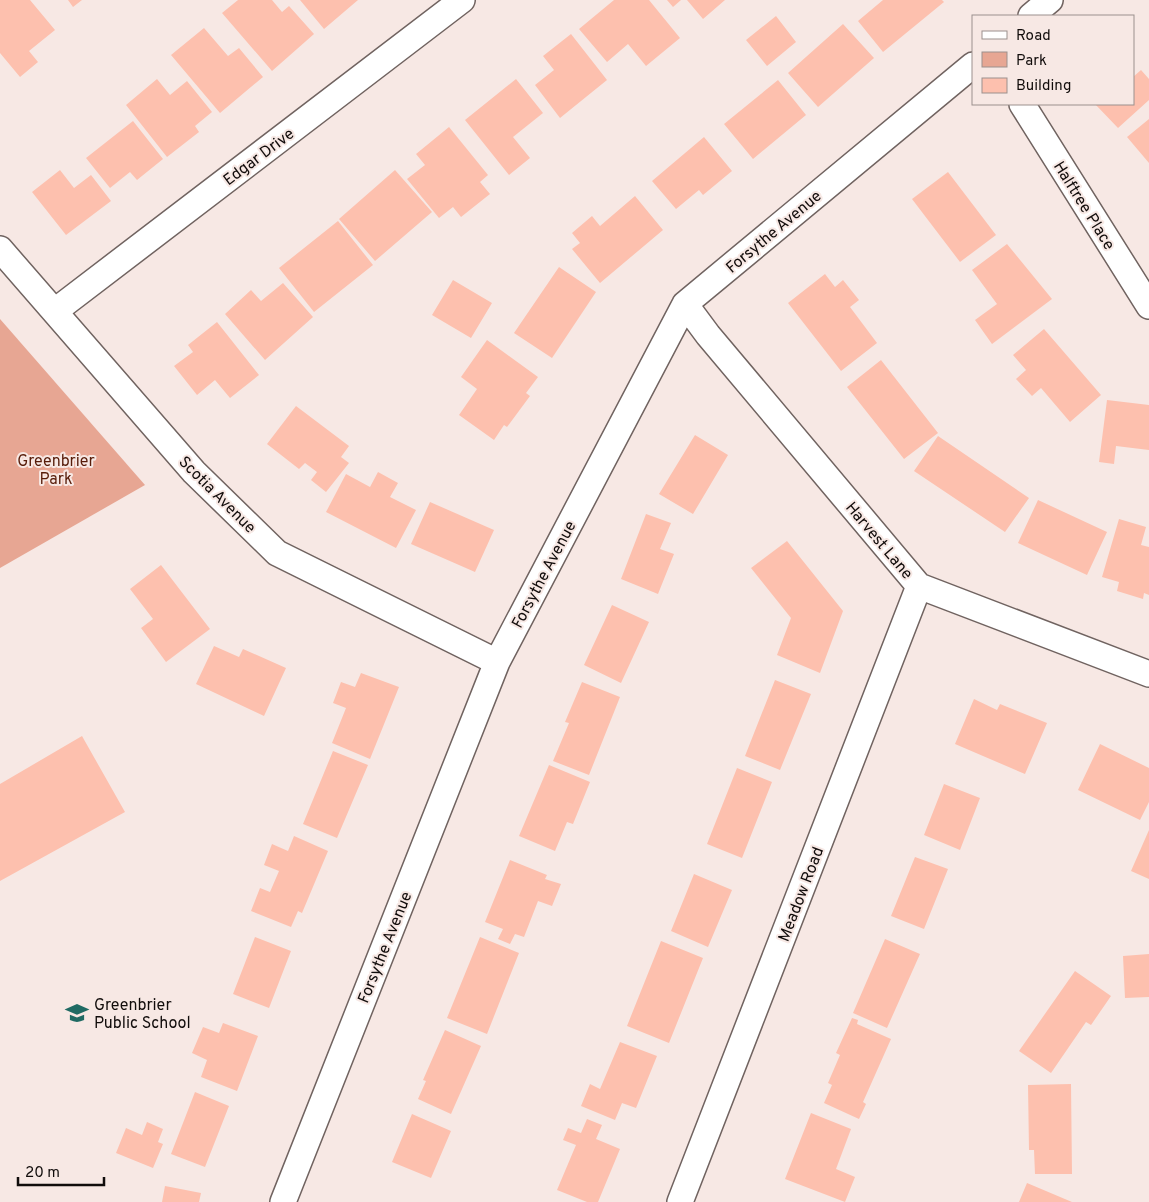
<svg xmlns="http://www.w3.org/2000/svg" width="1149" height="1202" font-family="Overpass,sans-serif">
  <rect width="100%" height="100%" fill="#f7e8e4"/>
  <path fill="#e7a693" d="M 0,319 L 145,485 L 0,568 Z"/>
  <path fill="#fdc0ae" d="M 0,0 L 30,0 L 55,30 L 29,51 L 38,62 L 20,77 L 0,53 Z
    M 68,0 L 82,0 L 73,7 Z
    M 238,0 L 272,0 L 282,12 L 289,6 L 314,34 L 272,71 L 222,13 Z
    M 300,0 L 358,0 L 324,29 Z
    M 614,0 L 649,0 L 680,38 L 646,66 L 628,44 L 607,62 L 579,29 Z
    M 667,0 L 681,0 L 673,7 Z
    M 687,0 L 725,0 L 703,19 Z
    M 883,0 L 942,0 L 944,2 L 883,52 L 858,21 Z
    M 776,16 L 796,42 L 767,66 L 746,40 Z
    M 843,24 L 874,58 L 818,107 L 788,73 Z
    M 204,28 L 228,56 L 239,48 L 263,77 L 220,113 L 171,55 Z
    M 571,34 L 607,80 L 560,118 L 535,85 L 554,70 L 543,56 Z
    M 1141,70 L 1149,79 L 1149,100 L 1118,128 L 1095,104 L 1133,104 L 1133,77 Z
    M 157,79 L 170,95 L 187,81 L 212,112 L 195,126 L 199,132 L 167,157 L 126,105 Z
    M 516,79 L 543,113 L 513,137 L 530,158 L 509,175 L 465,120 Z
    M 778,80 L 806,115 L 753,159 L 724,124 Z
    M 1149,119 L 1149,163 L 1127,137 Z
    M 133,121 L 163,159 L 137,180 L 130,172 L 110,188 L 86,158 Z
    M 449,127 L 488,175 L 480,182 L 490,194 L 461,217 L 453,207 L 439,218 L 407,179 L 425,165 L 416,154 Z
    M 704,137 L 732,171 L 703,195 L 699,190 L 676,209 L 652,181 Z
    M 60,170 L 74,188 L 91,175 L 111,201 L 66,235 L 32,192 Z
    M 395,170 L 432,212 L 375,261 L 339,219 Z
    M 948,172 L 996,235 L 960,262 L 912,199 Z
    M 635,196 L 663,230 L 600,283 L 572,249 L 580,243 L 572,233 L 592,216 L 600,226 Z
    M 338,221 L 373,265 L 314,312 L 279,268 Z
    M 1007,244 L 1052,299 L 992,344 L 975,320 L 997,304 L 972,270 Z
    M 559,267 L 596,292 L 552,358 L 514,333 Z
    M 825,274 L 835,287 L 843,280 L 859,300 L 850,307 L 877,343 L 841,371 L 788,303 Z
    M 453,280 L 492,303 L 471,338 L 432,315 Z
    M 283,283 L 313,317 L 265,360 L 225,314 L 251,290 L 261,301 Z
    M 217,322 L 259,375 L 230,398 L 215,380 L 197,395 L 174,366 L 193,352 L 188,345 Z
    M 1044,329 L 1101,395 L 1070,422 L 1041,388 L 1032,396 L 1016,379 L 1026,370 L 1013,355 Z
    M 487,340 L 538,377 L 526,393 L 530,396 L 507,427 L 504,425 L 494,440 L 459,415 L 477,389 L 461,377 Z
    M 881,360 L 938,433 L 904,459 L 847,387 Z
    M 1107,400 L 1149,405 L 1149,450 L 1116,446 L 1114,464 L 1099,462 Z
    M 296,406 L 349,446 L 341,457 L 349,463 L 326,492 L 311,480 L 317,472 L 305,463 L 299,469 L 267,444 Z
    M 695,435 L 728,455 L 693,514 L 659,494 Z
    M 938,436 L 1029,498 L 1005,532 L 914,471 Z
    M 378,472 L 398,483 L 390,497 L 416,510 L 396,548 L 326,512 L 346,474 L 370,487 Z
    M 1038,500 L 1107,532 L 1087,575 L 1018,543 Z
    M 430,502 L 494,530 L 475,572 L 411,544 Z
    M 646,514 L 671,523 L 660,549 L 674,554 L 658,594 L 621,579 Z
    M 1119,519 L 1146,527 L 1141,545 L 1149,547 L 1149,595 L 1144,593 L 1143,599 L 1117,591 L 1119,582 L 1102,577 Z
    M 787,541 L 843,611 L 820,673 L 777,655 L 791,618 L 751,568 Z
    M 161,565 L 210,629 L 166,662 L 141,628 L 153,619 L 130,589 Z
    M 612,605 L 649,622 L 621,683 L 584,665 Z
    M 214,646 L 239,657 L 243,649 L 286,668 L 264,716 L 196,684 Z
    M 361,673 L 399,687 L 370,759 L 332,743 L 346,708 L 333,703 L 341,682 L 355,687 Z
    M 775,680 L 811,694 L 780,770 L 745,756 Z
    M 582,682 L 620,697 L 589,775 L 553,761 L 569,723 L 565,722 Z
    M 974,699 L 997,710 L 1000,704 L 1047,723 L 1025,774 L 955,744 Z
    M 82,736 L 125,812 L 0,881 L 0,784 Z
    M 1100,744 L 1149,768 L 1149,802 L 1140,820 L 1078,790 Z
    M 333,751 L 368,765 L 337,838 L 303,824 Z
    M 549,765 L 590,782 L 573,824 L 567,822 L 555,851 L 519,836 Z
    M 737,768 L 772,782 L 742,858 L 707,844 Z
    M 944,784 L 980,798 L 960,850 L 924,835 Z
    M 1149,830 L 1149,879 L 1131,871 Z
    M 294,836 L 328,851 L 302,913 L 298,911 L 291,927 L 251,911 L 260,888 L 270,892 L 279,871 L 264,865 L 272,844 L 288,851 Z
    M 915,857 L 948,869 L 924,929 L 891,916 Z
    M 510,860 L 547,875 L 545,879 L 561,884 L 552,906 L 538,901 L 524,937 L 515,934 L 510,944 L 498,939 L 503,929 L 485,922 Z
    M 694,874 L 732,890 L 708,947 L 671,931 Z
    M 255,937 L 291,951 L 269,1008 L 233,994 Z
    M 480,937 L 519,953 L 487,1034 L 447,1018 Z
    M 885,939 L 920,954 L 887,1028 L 853,1013 Z
    M 661,941 L 703,958 L 669,1043 L 627,1026 Z
    M 1149,954 L 1149,997 L 1125,998 L 1123,956 Z
    M 1075,971 L 1111,996 L 1091,1025 L 1086,1022 L 1051,1073 L 1019,1051 Z
    M 852,1018 L 858,1020 L 857,1024 L 891,1039 L 863,1102 L 866,1104 L 859,1119 L 824,1103 L 832,1085 L 828,1083 L 840,1055 L 836,1053 Z
    M 223,1023 L 258,1036 L 237,1091 L 201,1077 L 207,1060 L 192,1053 L 203,1027 L 219,1033 Z
    M 445,1030 L 481,1046 L 451,1114 L 418,1099 L 426,1081 L 423,1080 Z
    M 620,1042 L 657,1056 L 636,1108 L 622,1103 L 615,1120 L 581,1106 L 590,1084 L 600,1089 Z
    M 1071,1084 L 1072,1174 L 1035,1174 L 1034,1150 L 1029,1150 L 1028,1085 Z
    M 195,1092 L 229,1106 L 205,1167 L 171,1154 Z
    M 811,1113 L 851,1129 L 836,1169 L 855,1177 L 845,1202 L 785,1179 Z
    M 412,1114 L 451,1131 L 431,1178 L 392,1162 Z
    M 587,1119 L 602,1125 L 596,1139 L 620,1149 L 598,1202 L 587,1202 L 557,1190 L 576,1145 L 563,1140 L 568,1128 L 581,1133 Z
    M 147,1122 L 163,1129 L 158,1142 L 163,1144 L 153,1168 L 116,1153 L 126,1128 L 142,1135 Z
    M 1027,1183 L 1072,1202 L 1019,1202 Z
    M 165,1186 L 201,1193 L 199,1202 L 162,1202 Z"/>
  <g fill="none" stroke-linecap="round" stroke-linejoin="round">
    <defs>
      <path id="minor" d="M 1031,16 L 1050,0
        M 1022,104 L 1149,306
        M 0,249 L 194,472 L 277,553 L 497,662
        M 685,304 L 708,335 L 919,586 L 1149,674
        M 55,311 L 462,0
        M 283,1202 L 497,662 L 685,304 L 973,65
        M 680,1202 L 919,586"/>
    </defs>
    <use href="#minor" stroke="#706360" stroke-width="28"/>
    <use href="#minor" stroke="#fff" stroke-width="25"/>
  </g>
  <defs>
    <symbol id="school-bare" viewBox="-9 -9 18 18"><path d="M0-5L7-2L0 1L-7-2ZM-4 1L0 2.5L4 1V4Q0 6-4 4Z" fill="#1f6a63" stroke="#f7e8e4" stroke-width="2.5" paint-order="stroke"/></symbol>
  </defs>
  <g fill-rule="evenodd">
    <use href="#school-bare" x="61" y="997" width="32" height="32"/>
  </g>
  <g text-anchor="middle" stroke-width="4" stroke-linejoin="round" paint-order="stroke">
    <g font-size="16" fill="#110c0b" stroke="#f7e8e4">
      <text transform="translate(258 156) rotate(-37)" y="6">Edgar Drive</text>
      <text transform="translate(1085 205) rotate(58)" y="6">Halftree Place</text>
      <text transform="translate(773 231) rotate(-40)" y="6">Forsythe Avenue</text>
      <text transform="translate(218 494) rotate(45)" y="6">Scotia Avenue</text>
      <text transform="translate(880 540) rotate(50)" y="6">Harvest Lane</text>
      <text transform="translate(543 574) rotate(-62)" y="6">Forsythe Avenue</text>
      <text transform="translate(800 894) rotate(-69)" y="6">Meadow Road</text>
      <text transform="translate(384 947) rotate(-68)" y="6">Forsythe Avenue</text>
    </g>
    <g font-size="16" fill="#571c09" stroke="#f7e8e4">
      <text x="56" y="466">Greenbrier<tspan x="56" dy="18">Park</tspan></text>
    </g>
    <g font-size="16" fill="#110c0b" stroke="#f7e8e4" text-anchor="start">
      <text x="94" y="1010">Greenbrier<tspan x="94" dy="18">Public School</tspan></text>
    </g>
  </g>
  <rect x="972" y="15" width="162" height="90" fill="#f7e8e4" stroke="#9b908d"/>
  <rect x="982" y="31" width="25" height="8" fill="#ffffff" stroke="#9b908d"/>
  <text x="1016" y="40" font-size="15" fill="#110c0b">Road</text>
  <rect x="982" y="52" width="25" height="15" fill="#e7a693" stroke="#9b908d"/>
  <text x="1016" y="65" font-size="15" fill="#110c0b">Park</text>
  <rect x="982" y="78" width="25" height="15" fill="#fdc0ae" stroke="#9b908d"/>
  <text x="1016" y="90" font-size="15" fill="#110c0b">Building</text>
  <path d="M18 1177v8h86v-8" fill="none" stroke="#110c0b" stroke-width="2.5"/>
  <text x="25" y="1177" font-size="15" fill="#110c0b" stroke="#f7e8e4" stroke-width="4" paint-order="stroke">20 m</text>
</svg>
